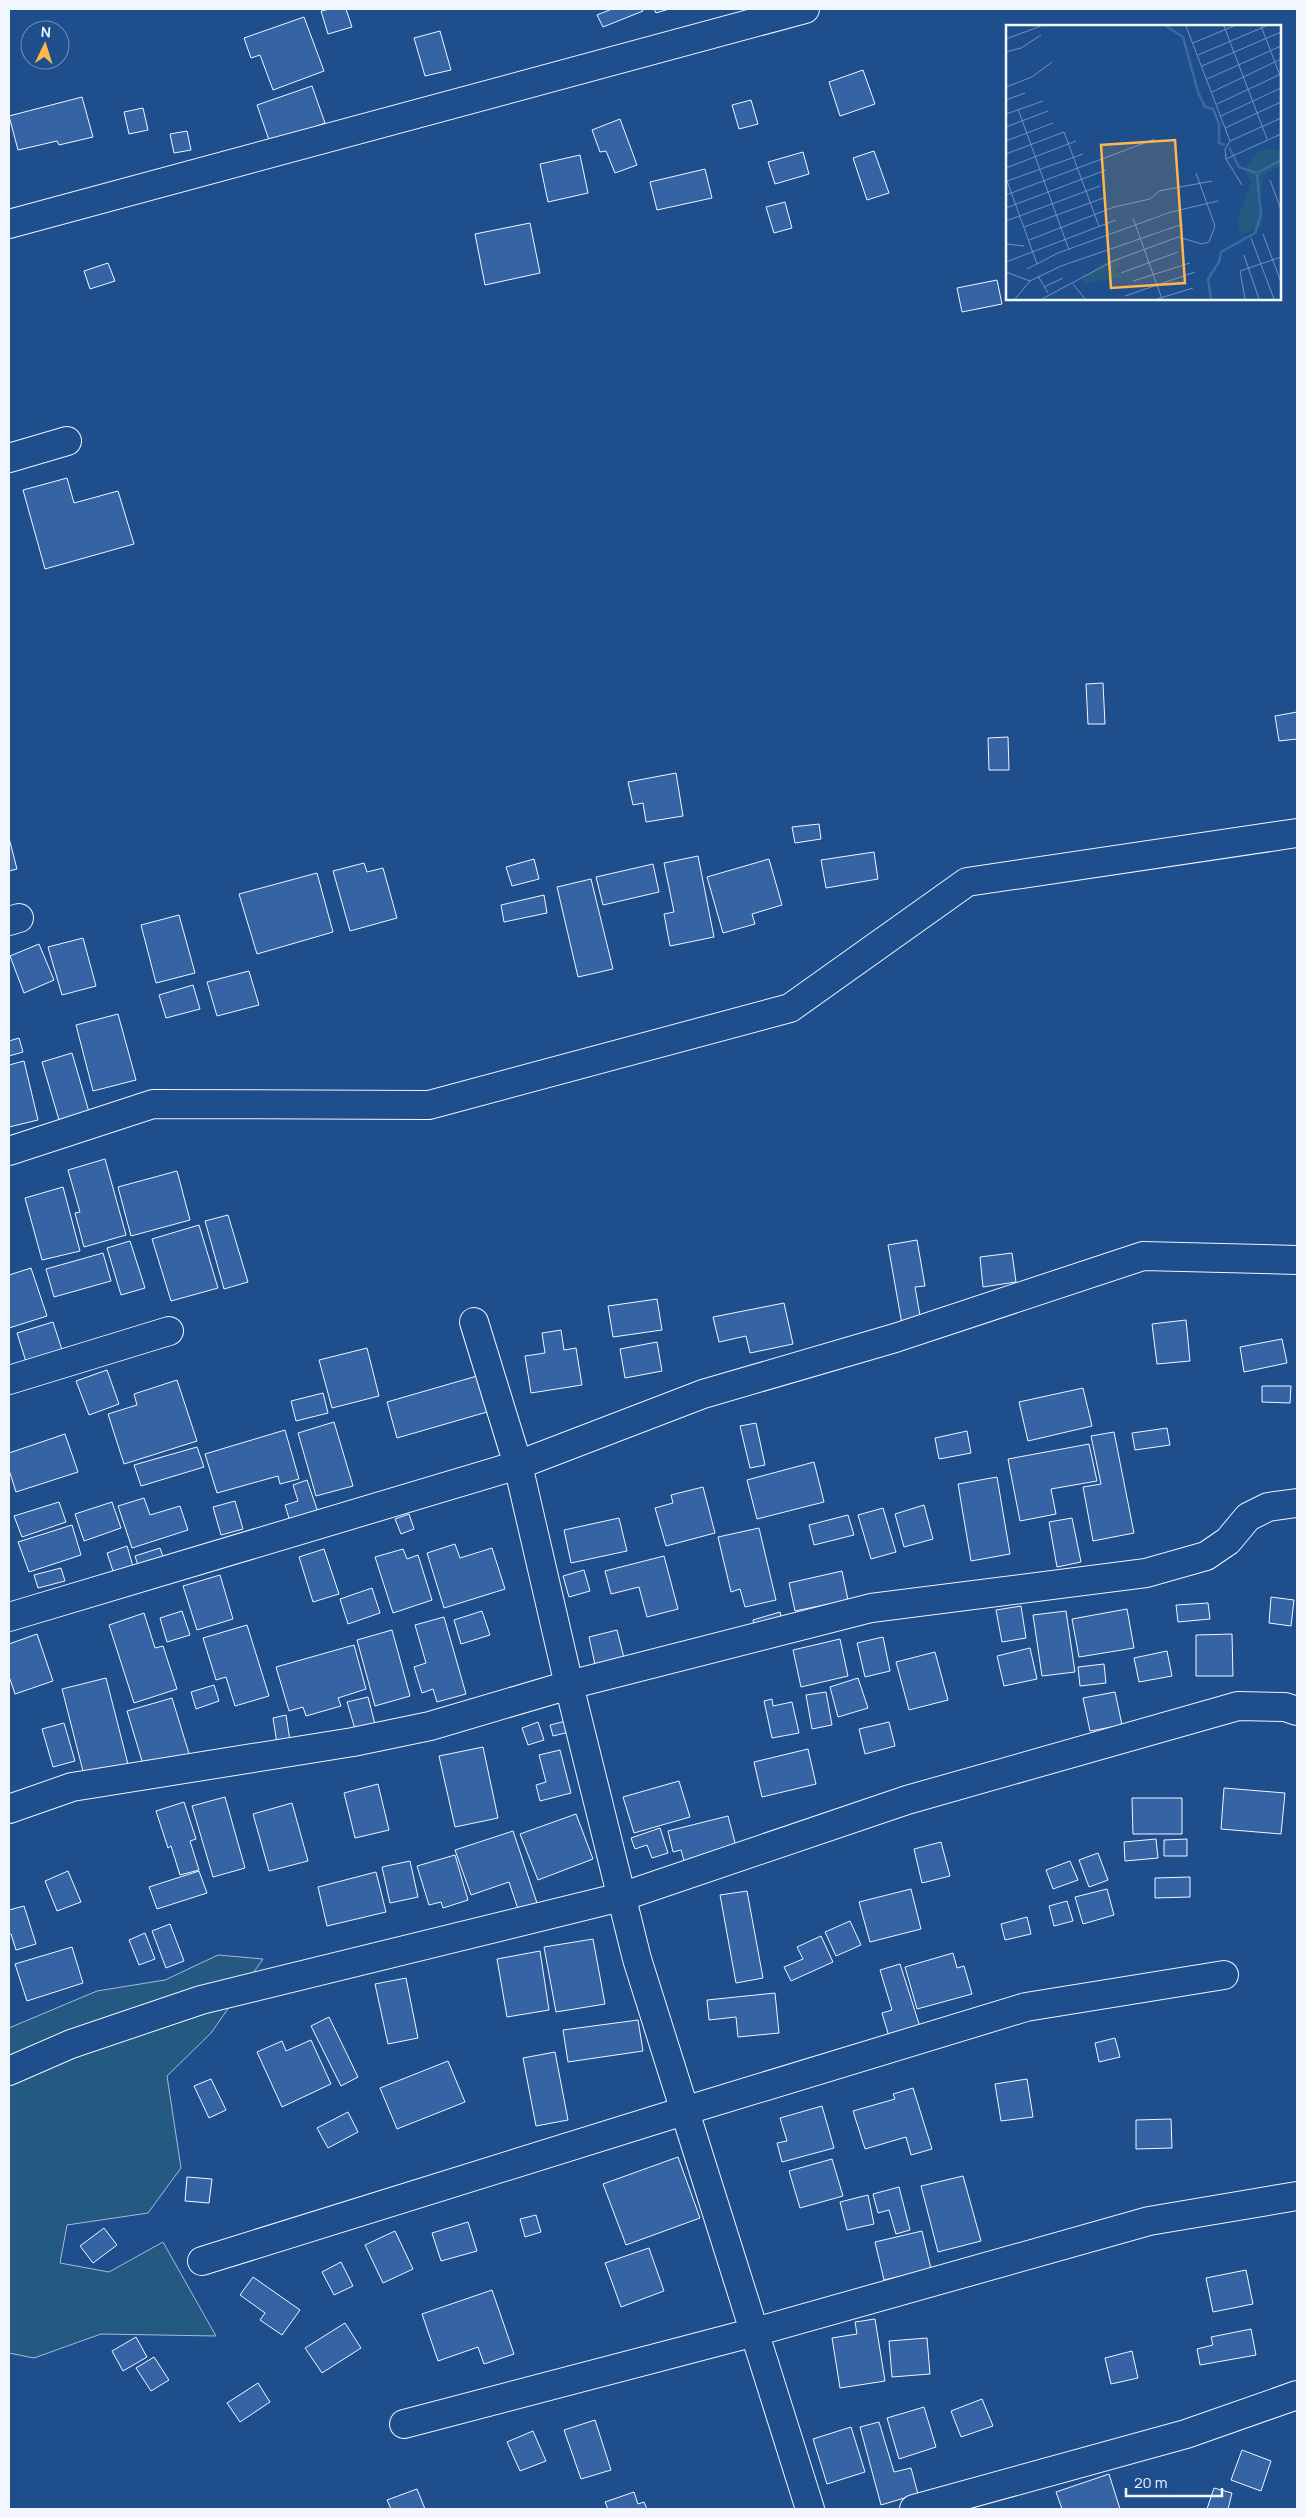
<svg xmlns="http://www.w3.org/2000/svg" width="1306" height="2518" font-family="Manrope,sans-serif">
  <rect width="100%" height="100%" fill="#1f4e8c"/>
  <path fill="#245a82" stroke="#a8bbd7" d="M 218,1955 L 263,1959 L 211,2033 L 167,2076 L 181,2168 L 148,2213 L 67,2225 L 60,2263 L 109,2272 L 163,2242 L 216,2336 L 101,2334 L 34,2358 L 9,2353 L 9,2028 L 97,1991 L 165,1980 Z"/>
  <path fill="#3563a3" stroke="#f2f6ff" d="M 330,9 L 346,9 L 352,27 L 328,34 L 321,11 Z
    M 612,9 L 642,9 L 643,11 L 603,27 L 597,15 Z
    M 654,9 L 669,9 L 656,13 Z
    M 304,17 L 324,71 L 273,90 L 260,55 L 251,58 L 244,38 Z
    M 440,31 L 451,70 L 425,76 L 414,38 Z
    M 863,70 L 875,104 L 840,116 L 829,82 Z
    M 312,86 L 325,123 L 270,143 L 257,105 Z
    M 82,97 L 93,137 L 59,145 L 57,141 L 18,150 L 9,116 Z
    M 751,100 L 758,124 L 739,129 L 732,105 Z
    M 143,108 L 148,130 L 129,134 L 124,112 Z
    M 620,119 L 637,165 L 615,173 L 606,151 L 600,152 L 592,130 Z
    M 187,131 L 191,150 L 174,153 L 170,134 Z
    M 874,151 L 889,193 L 867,200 L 853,158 Z
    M 803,152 L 809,174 L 775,184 L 768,162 Z
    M 580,155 L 588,193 L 548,202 L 540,164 Z
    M 705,169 L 712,198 L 657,210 L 650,182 Z
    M 785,202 L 792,228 L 774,233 L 766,207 Z
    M 530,223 L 540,273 L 485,285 L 475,234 Z
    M 108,263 L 115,281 L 90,289 L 84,271 Z
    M 997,280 L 1002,304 L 962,312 L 957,288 Z
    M 67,478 L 74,503 L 118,491 L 134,544 L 45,569 L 23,490 Z
    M 1103,683 L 1105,724 L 1088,724 L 1086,684 Z
    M 1297,712 L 1297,739 L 1279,741 L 1275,716 Z
    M 1008,737 L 1009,770 L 989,770 L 988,738 Z
    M 676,773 L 683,816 L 646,822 L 643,803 L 633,805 L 628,782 Z
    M 819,824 L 821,839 L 795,843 L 792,827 Z
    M 9,838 L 17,869 L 9,871 Z
    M 874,852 L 878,879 L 826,888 L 821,860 Z
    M 698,856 L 714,937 L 670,946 L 664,914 L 674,912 L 664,863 Z
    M 534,859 L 539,879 L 512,886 L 506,867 Z
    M 769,859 L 782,905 L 752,914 L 755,924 L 723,933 L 707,877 Z
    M 364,863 L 367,872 L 383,868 L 397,918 L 350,931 L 333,871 Z
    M 653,864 L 659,892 L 603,905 L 596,877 Z
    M 317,873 L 333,932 L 257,954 L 239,894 Z
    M 591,879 L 613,969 L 578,977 L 557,887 Z
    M 544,895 L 547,913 L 504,922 L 501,905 Z
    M 179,915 L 195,973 L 156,983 L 141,925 Z
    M 83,938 L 96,986 L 62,995 L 48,947 Z
    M 39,944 L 54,980 L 24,993 L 10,956 Z
    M 249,971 L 259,1005 L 217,1016 L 207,982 Z
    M 193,985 L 200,1009 L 166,1018 L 159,995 Z
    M 118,1014 L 136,1080 L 93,1091 L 76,1025 Z
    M 19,1038 L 23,1052 L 9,1056 L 9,1041 Z
    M 72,1053 L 89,1112 L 59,1120 L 42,1062 Z
    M 24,1061 L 38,1120 L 9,1127 L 9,1065 Z
    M 105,1159 L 126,1235 L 84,1247 L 75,1213 L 80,1212 L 68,1170 Z
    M 177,1171 L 190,1220 L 131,1236 L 118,1187 Z
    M 63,1187 L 80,1251 L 42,1260 L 25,1198 Z
    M 228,1215 L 248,1282 L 224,1289 L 205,1221 Z
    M 199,1225 L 218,1288 L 171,1301 L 152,1239 Z
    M 917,1240 L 925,1286 L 915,1287 L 922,1327 L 903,1330 L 888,1245 Z
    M 130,1241 L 145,1288 L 121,1295 L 107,1248 Z
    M 103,1253 L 111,1281 L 54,1297 L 46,1269 Z
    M 1012,1253 L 1016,1282 L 983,1287 L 980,1257 Z
    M 31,1268 L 47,1316 L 9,1328 L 9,1275 Z
    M 657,1299 L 662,1330 L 613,1337 L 608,1306 Z
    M 784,1303 L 793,1344 L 750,1353 L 746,1336 L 719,1342 L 713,1317 Z
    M 1186,1320 L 1190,1361 L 1157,1364 L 1152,1324 Z
    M 53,1322 L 63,1353 L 27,1365 L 17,1333 Z
    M 561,1330 L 564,1350 L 576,1348 L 582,1385 L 531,1393 L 525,1356 L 545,1353 L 542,1333 Z
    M 1282,1339 L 1287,1363 L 1244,1372 L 1240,1347 Z
    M 657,1342 L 662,1371 L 625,1378 L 620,1349 Z
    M 367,1348 L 379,1396 L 332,1408 L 319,1360 Z
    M 107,1370 L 119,1404 L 89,1415 L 76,1381 Z
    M 477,1376 L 487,1412 L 397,1438 L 387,1402 Z
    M 177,1380 L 197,1441 L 124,1464 L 108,1414 L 137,1405 L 134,1394 Z
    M 1262,1386 L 1291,1386 L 1290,1403 L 1262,1402 Z
    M 1083,1388 L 1092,1426 L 1028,1441 L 1019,1402 Z
    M 323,1393 L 328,1413 L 296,1421 L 291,1401 Z
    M 334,1422 L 353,1486 L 316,1496 L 298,1433 Z
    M 756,1423 L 765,1465 L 750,1468 L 740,1426 Z
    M 1167,1428 L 1170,1445 L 1135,1450 L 1132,1433 Z
    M 285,1430 L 299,1479 L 280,1484 L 278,1476 L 217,1493 L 205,1454 Z
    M 967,1431 L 971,1453 L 939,1459 L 935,1438 Z
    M 1114,1432 L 1134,1533 L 1093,1541 L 1083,1487 L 1101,1484 L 1091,1436 Z
    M 65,1434 L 78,1472 L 16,1492 L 9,1470 L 9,1453 Z
    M 1089,1444 L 1097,1481 L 1051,1489 L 1056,1514 L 1020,1521 L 1008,1459 Z
    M 197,1447 L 204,1467 L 141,1486 L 134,1465 Z
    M 814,1462 L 824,1502 L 757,1519 L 747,1480 Z
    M 997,1477 L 1010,1554 L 971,1561 L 958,1484 Z
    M 307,1480 L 319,1515 L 291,1525 L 285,1505 L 298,1501 L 293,1485 Z
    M 703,1487 L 715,1533 L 666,1546 L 655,1508 L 673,1503 L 671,1495 Z
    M 144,1498 L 150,1515 L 180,1506 L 188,1530 L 132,1548 L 118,1506 Z
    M 235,1501 L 243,1529 L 221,1535 L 213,1507 Z
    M 59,1502 L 66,1522 L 22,1537 L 14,1516 Z
    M 112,1502 L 121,1528 L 84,1541 L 75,1514 Z
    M 924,1505 L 933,1539 L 904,1547 L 895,1514 Z
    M 883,1508 L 896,1552 L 871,1559 L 858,1515 Z
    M 409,1514 L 414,1529 L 401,1534 L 395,1519 Z
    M 848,1515 L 854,1535 L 814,1545 L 809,1525 Z
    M 619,1518 L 627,1551 L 571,1563 L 564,1530 Z
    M 1072,1518 L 1081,1562 L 1057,1567 L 1049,1522 Z
    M 72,1525 L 81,1555 L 29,1572 L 18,1542 Z
    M 759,1528 L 776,1600 L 745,1607 L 740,1589 L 731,1592 L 718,1537 Z
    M 455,1544 L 460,1558 L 492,1548 L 505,1589 L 444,1608 L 427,1553 Z
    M 127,1546 L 135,1573 L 116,1580 L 107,1553 Z
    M 160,1548 L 166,1565 L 140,1572 L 135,1556 Z
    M 324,1549 L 339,1594 L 313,1602 L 299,1557 Z
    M 403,1549 L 407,1559 L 418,1555 L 432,1600 L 393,1613 L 375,1557 Z
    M 664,1556 L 678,1609 L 647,1617 L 639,1587 L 611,1594 L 605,1571 Z
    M 61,1568 L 65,1581 L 38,1588 L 34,1575 Z
    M 584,1570 L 590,1591 L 569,1597 L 563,1576 Z
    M 842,1571 L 848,1600 L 795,1611 L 789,1583 Z
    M 220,1575 L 233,1619 L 197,1630 L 183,1586 Z
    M 372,1588 L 380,1613 L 348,1624 L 340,1599 Z
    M 1271,1597 L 1294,1600 L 1291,1626 L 1269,1623 Z
    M 1208,1603 L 1210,1619 L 1178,1622 L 1176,1605 Z
    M 1021,1606 L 1026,1638 L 1002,1642 L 996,1610 Z
    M 1127,1609 L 1134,1648 L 1079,1657 L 1072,1619 Z
    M 182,1611 L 190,1635 L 167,1642 L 160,1618 Z
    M 482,1611 L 490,1635 L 461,1644 L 454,1620 Z
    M 1066,1611 L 1075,1672 L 1042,1676 L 1033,1615 Z
    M 780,1612 L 783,1625 L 756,1633 L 753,1620 Z
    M 144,1613 L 155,1648 L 163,1646 L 177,1689 L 134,1703 L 109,1625 Z
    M 444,1617 L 466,1694 L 437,1702 L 433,1689 L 422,1693 L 414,1667 L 426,1663 L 415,1625 Z
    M 247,1625 L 269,1696 L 235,1706 L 226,1677 L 216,1680 L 203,1638 Z
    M 392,1630 L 410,1696 L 375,1706 L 357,1640 Z
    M 617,1630 L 625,1662 L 596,1669 L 589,1637 Z
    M 37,1634 L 53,1681 L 15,1694 L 9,1676 L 9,1644 Z
    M 1232,1634 L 1233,1676 L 1196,1676 L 1196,1635 Z
    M 883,1637 L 890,1671 L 865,1677 L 857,1643 Z
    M 840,1639 L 848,1676 L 801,1687 L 793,1650 Z
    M 354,1645 L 366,1689 L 338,1698 L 341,1706 L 306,1716 L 303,1707 L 289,1711 L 276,1667 Z
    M 1030,1648 L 1037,1679 L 1004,1686 L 997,1656 Z
    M 1167,1651 L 1172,1676 L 1139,1682 L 1134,1658 Z
    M 935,1652 L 948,1700 L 909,1710 L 896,1662 Z
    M 1104,1664 L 1106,1683 L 1080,1686 L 1078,1667 Z
    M 106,1678 L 129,1768 L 85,1779 L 62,1689 Z
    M 858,1678 L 868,1708 L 838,1717 L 830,1687 Z
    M 214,1685 L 219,1701 L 196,1709 L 191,1692 Z
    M 826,1692 L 832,1725 L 812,1729 L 806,1695 Z
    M 1115,1692 L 1122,1725 L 1090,1731 L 1083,1698 Z
    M 368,1697 L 375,1724 L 355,1729 L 347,1702 Z
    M 172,1698 L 190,1757 L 145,1771 L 127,1711 Z
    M 772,1699 L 773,1706 L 792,1702 L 799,1733 L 772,1738 L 764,1701 Z
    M 286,1715 L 291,1747 L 278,1750 L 273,1718 Z
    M 566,1721 L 569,1732 L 553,1736 L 550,1725 Z
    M 538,1722 L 544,1740 L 528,1745 L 522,1728 Z
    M 889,1722 L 895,1746 L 865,1754 L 859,1729 Z
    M 64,1723 L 75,1761 L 53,1767 L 42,1729 Z
    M 483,1747 L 498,1818 L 455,1827 L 439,1756 Z
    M 808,1749 L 816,1784 L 762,1797 L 754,1762 Z
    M 560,1750 L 571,1793 L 540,1801 L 536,1785 L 546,1782 L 539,1755 Z
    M 679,1781 L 690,1817 L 634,1833 L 623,1797 Z
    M 378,1784 L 389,1830 L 355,1838 L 344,1793 Z
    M 1224,1788 L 1285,1793 L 1281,1834 L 1221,1829 Z
    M 225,1797 L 245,1868 L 213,1877 L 192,1806 Z
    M 1132,1798 L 1182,1798 L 1182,1834 L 1133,1834 Z
    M 184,1802 L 196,1839 L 190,1841 L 199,1870 L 180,1875 L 171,1846 L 168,1848 L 156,1811 Z
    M 292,1803 L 308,1861 L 269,1871 L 253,1814 Z
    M 576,1814 L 593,1859 L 538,1880 L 520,1834 Z
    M 728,1816 L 738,1854 L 686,1868 L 681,1850 L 673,1852 L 668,1831 Z
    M 660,1828 L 668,1853 L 652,1858 L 647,1845 L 635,1849 L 631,1838 Z
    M 513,1831 L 537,1903 L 518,1909 L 509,1882 L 471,1895 L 455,1850 Z
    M 1156,1839 L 1158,1858 L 1125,1861 L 1124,1842 Z
    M 1187,1839 L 1187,1856 L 1164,1856 L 1164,1840 Z
    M 941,1842 L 950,1876 L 922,1883 L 914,1849 Z
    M 1098,1853 L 1108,1880 L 1089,1887 L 1079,1860 Z
    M 455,1855 L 468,1900 L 443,1908 L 441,1902 L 429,1905 L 417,1866 Z
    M 410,1861 L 418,1897 L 390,1903 L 382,1867 Z
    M 1070,1861 L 1078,1880 L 1053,1889 L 1046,1870 Z
    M 68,1871 L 81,1902 L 57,1911 L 45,1881 Z
    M 199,1871 L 207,1893 L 157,1909 L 149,1887 Z
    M 376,1872 L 386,1912 L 327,1926 L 318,1887 Z
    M 1190,1877 L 1190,1897 L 1155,1898 L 1155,1878 Z
    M 911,1889 L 921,1929 L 870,1942 L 859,1902 Z
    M 1107,1889 L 1114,1915 L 1083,1924 L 1075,1897 Z
    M 747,1891 L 763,1978 L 736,1983 L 720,1895 Z
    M 1067,1901 L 1073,1921 L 1054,1926 L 1049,1906 Z
    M 24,1906 L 36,1944 L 16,1950 L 11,1934 L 9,1934 L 9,1910 Z
    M 1027,1917 L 1031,1934 L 1005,1940 L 1001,1924 Z
    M 850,1921 L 861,1945 L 836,1956 L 825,1932 Z
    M 170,1924 L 184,1961 L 166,1968 L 152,1931 Z
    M 145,1933 L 155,1959 L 139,1965 L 129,1940 Z
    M 821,1936 L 833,1962 L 791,1981 L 784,1967 L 803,1959 L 797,1947 Z
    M 593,1939 L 605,2004 L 556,2012 L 544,1947 Z
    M 72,1947 L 83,1983 L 27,2001 L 15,1964 Z
    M 540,1951 L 549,2010 L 507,2017 L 497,1959 Z
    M 953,1953 L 957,1968 L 964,1966 L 972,1994 L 917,2009 L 905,1967 Z
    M 900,1964 L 921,2030 L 890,2040 L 882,2013 L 892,2010 L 880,1970 Z
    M 406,1978 L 418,2038 L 388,2044 L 375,1984 Z
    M 775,1993 L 779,2033 L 738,2037 L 736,2017 L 709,2020 L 707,2000 Z
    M 329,2017 L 358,2077 L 341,2086 L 311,2026 Z
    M 638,2020 L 643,2051 L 568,2062 L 563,2030 Z
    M 1115,2038 L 1120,2057 L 1099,2062 L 1095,2043 Z
    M 311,2040 L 331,2084 L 282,2107 L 257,2052 L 282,2041 L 286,2051 Z
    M 555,2052 L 568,2120 L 536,2126 L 523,2058 Z
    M 448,2061 L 465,2102 L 397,2129 L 380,2088 Z
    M 211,2079 L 226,2110 L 209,2118 L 194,2086 Z
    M 1027,2079 L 1033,2117 L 1001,2121 L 995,2084 Z
    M 913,2088 L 932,2149 L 911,2155 L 906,2137 L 865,2149 L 853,2111 L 895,2099 L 893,2094 Z
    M 822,2106 L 834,2148 L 782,2162 L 777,2143 L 787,2141 L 780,2118 Z
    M 348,2112 L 358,2132 L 328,2148 L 317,2128 Z
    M 1171,2119 L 1172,2148 L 1136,2149 L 1136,2120 Z
    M 678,2157 L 700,2218 L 626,2245 L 603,2184 Z
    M 832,2159 L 843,2196 L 800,2208 L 789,2171 Z
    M 963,2176 L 981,2241 L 938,2252 L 921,2186 Z
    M 187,2177 L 212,2179 L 209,2203 L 185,2201 Z
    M 899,2187 L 910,2230 L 896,2234 L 889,2210 L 878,2213 L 873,2194 Z
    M 868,2195 L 874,2224 L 847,2230 L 840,2202 Z
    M 536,2215 L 541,2232 L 525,2237 L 520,2219 Z
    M 468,2222 L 477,2251 L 441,2261 L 432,2233 Z
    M 104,2228 L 117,2245 L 93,2263 L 80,2246 Z
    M 395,2231 L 413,2269 L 383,2283 L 365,2245 Z
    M 922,2231 L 931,2269 L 884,2280 L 875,2242 Z
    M 649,2248 L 664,2291 L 621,2307 L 605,2263 Z
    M 341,2262 L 353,2286 L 334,2295 L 322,2272 Z
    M 1246,2270 L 1253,2304 L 1213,2312 L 1206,2278 Z
    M 253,2277 L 300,2310 L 282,2335 L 260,2320 L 265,2313 L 240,2295 Z
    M 492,2290 L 514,2354 L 484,2364 L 478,2347 L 438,2361 L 422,2314 Z
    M 875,2319 L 885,2381 L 840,2388 L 832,2338 L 857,2334 L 855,2322 Z
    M 345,2323 L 361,2348 L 322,2373 L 305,2348 Z
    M 1251,2329 L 1256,2355 L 1200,2365 L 1197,2349 L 1213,2345 L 1211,2337 Z
    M 136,2337 L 147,2357 L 123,2371 L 112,2351 Z
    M 927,2338 L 930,2374 L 892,2377 L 889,2341 Z
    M 1132,2351 L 1138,2378 L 1111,2384 L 1105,2358 Z
    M 154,2357 L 169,2380 L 151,2391 L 136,2368 Z
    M 258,2383 L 270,2402 L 240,2422 L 227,2403 Z
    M 982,2399 L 993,2426 L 961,2437 L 951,2411 Z
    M 924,2407 L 936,2447 L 899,2459 L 887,2418 Z
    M 595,2420 L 611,2470 L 581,2479 L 564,2430 Z
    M 879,2422 L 894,2472 L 911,2468 L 918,2494 L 881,2505 L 860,2427 Z
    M 851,2427 L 865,2472 L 827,2484 L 813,2439 Z
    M 533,2431 L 546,2461 L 520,2471 L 507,2442 Z
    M 1242,2450 L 1271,2461 L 1261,2491 L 1231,2480 Z
    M 1109,2474 L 1120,2509 L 1062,2509 L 1056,2492 Z
    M 1214,2488 L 1232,2493 L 1228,2509 L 1207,2509 Z
    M 417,2489 L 425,2509 L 391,2509 L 387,2500 Z
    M 634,2492 L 638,2504 L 644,2502 L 647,2509 L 608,2509 L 605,2502 Z"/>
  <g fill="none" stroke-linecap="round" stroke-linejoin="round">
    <defs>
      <path id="street" d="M 9,224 L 805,9
        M 9,458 L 67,441
        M 9,921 L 19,918
        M 9,1151 L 153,1104 L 429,1105 L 790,1008 L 967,882 L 1297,833
        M 474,1322 L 518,1465 L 569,1685 L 637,1959 L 810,2509
        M 9,1380 L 169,1331
        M 9,1617 L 518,1465 L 703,1394 L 895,1338 L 1143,1256 L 1297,1260
        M 9,1809 L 72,1787 L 353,1742 L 430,1726 L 569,1685 L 871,1608 L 1146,1573 L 1206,1556 L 1228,1541 L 1248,1517 L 1268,1507 L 1297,1503
        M 9,2071 L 71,2044 L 201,2000 L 621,1897 L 907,1800 L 1238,1706 L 1285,1707 L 1297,1711
        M 202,2261 L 684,2111 L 1026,2007 L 1224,1975
        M 404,2424 L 755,2332 L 1149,2221 L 1297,2196
        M 914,2509 L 1186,2434 L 1297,2395"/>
    </defs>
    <use href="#street" stroke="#f2f6ff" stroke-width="30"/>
    <use href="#street" stroke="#1f4e8c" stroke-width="28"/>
  </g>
  <g transform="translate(1006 25)">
    <rect width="275" height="275" fill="#1f4e8c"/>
    <path d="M 261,124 L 275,125 L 275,140 L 257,151 L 253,190 L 256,201 L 233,211 L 232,194 L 245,157 L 238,145 L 251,127 ZM 118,230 L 113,237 L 114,242 L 107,248 L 113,247 L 116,252 L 77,259 L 77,248 L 83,249 L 93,240 Z" fill="#245a82"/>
    <path fill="none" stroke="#3b69a3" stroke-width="2.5" d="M 160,1 L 177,12 L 192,67 L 199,82 L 207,84 L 213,99 L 213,118 L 219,120M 223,122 L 233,142 L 250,148M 251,148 L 275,135M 205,274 L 202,254 L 213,237 L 215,227 L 249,208 L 255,190 L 251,149"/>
    <path fill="none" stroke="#7391ba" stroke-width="1" d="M 180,1 L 224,116 L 219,124 L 220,134 L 236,160M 218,1 L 261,114M 255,1 L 275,53M 0,14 L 35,1M 187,18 L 228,1M 0,27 L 15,23 L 35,10M 192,30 L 260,1M 196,41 L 275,7M 201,54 L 275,21M 0,62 L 26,52 L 46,37M 206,67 L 275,34M 0,75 L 19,68M 211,79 L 275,49M 12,84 L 63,225M 0,89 L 37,76M 215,91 L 275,63M 0,102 L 42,86M 219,103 L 275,77M 0,116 L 47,98M 224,116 L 275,93M 0,129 L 58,107 L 93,201M 220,134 L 275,109M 0,143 L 70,116M 0,153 L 31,239M 264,155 L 275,185M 1,156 L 77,129M 0,170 L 149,114M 0,183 L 100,145M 127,193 L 156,274M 0,196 L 94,161M 18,202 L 100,172M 257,209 L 275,257M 245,213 L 268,274M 23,215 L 108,182 L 144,174 L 153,166 L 206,156M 0,219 L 18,221M 238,230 L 253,274M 0,237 L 110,195M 21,244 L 52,228 L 165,187 L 212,176M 0,247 L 24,256M 115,248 L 172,227M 32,251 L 42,268M 127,256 L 184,238M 67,259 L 79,274M 38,262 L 57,253M 119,271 L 189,247M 9,274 L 24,256 L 55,241 L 177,199M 36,274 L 107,236 L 172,212 L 196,219 L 203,217 L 209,201 L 190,148M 151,274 L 187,263M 239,274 L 234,246 L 275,232"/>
    <path fill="#ffb74d" fill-opacity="0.15" stroke="#ffb74d" stroke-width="2.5" d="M 169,115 L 179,258 L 105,263 L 95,120 Z"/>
    <rect width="275" height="275" fill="none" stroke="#f2f6ff" stroke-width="2.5"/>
  </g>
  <rect width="1306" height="2518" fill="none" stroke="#f2f6ff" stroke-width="20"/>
  <g transform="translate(45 45) rotate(4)"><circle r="24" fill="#1f4e8c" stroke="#7391ba"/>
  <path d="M0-4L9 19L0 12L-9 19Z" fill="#ffb74d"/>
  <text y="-8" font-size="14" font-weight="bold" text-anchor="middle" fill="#f2f6ff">N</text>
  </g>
  <path d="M1126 2488v8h96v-8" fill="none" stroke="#f2f6ff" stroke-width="2.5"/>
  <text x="1134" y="2488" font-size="15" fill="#f2f6ff" stroke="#1f4e8c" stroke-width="4" paint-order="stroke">20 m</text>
</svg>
